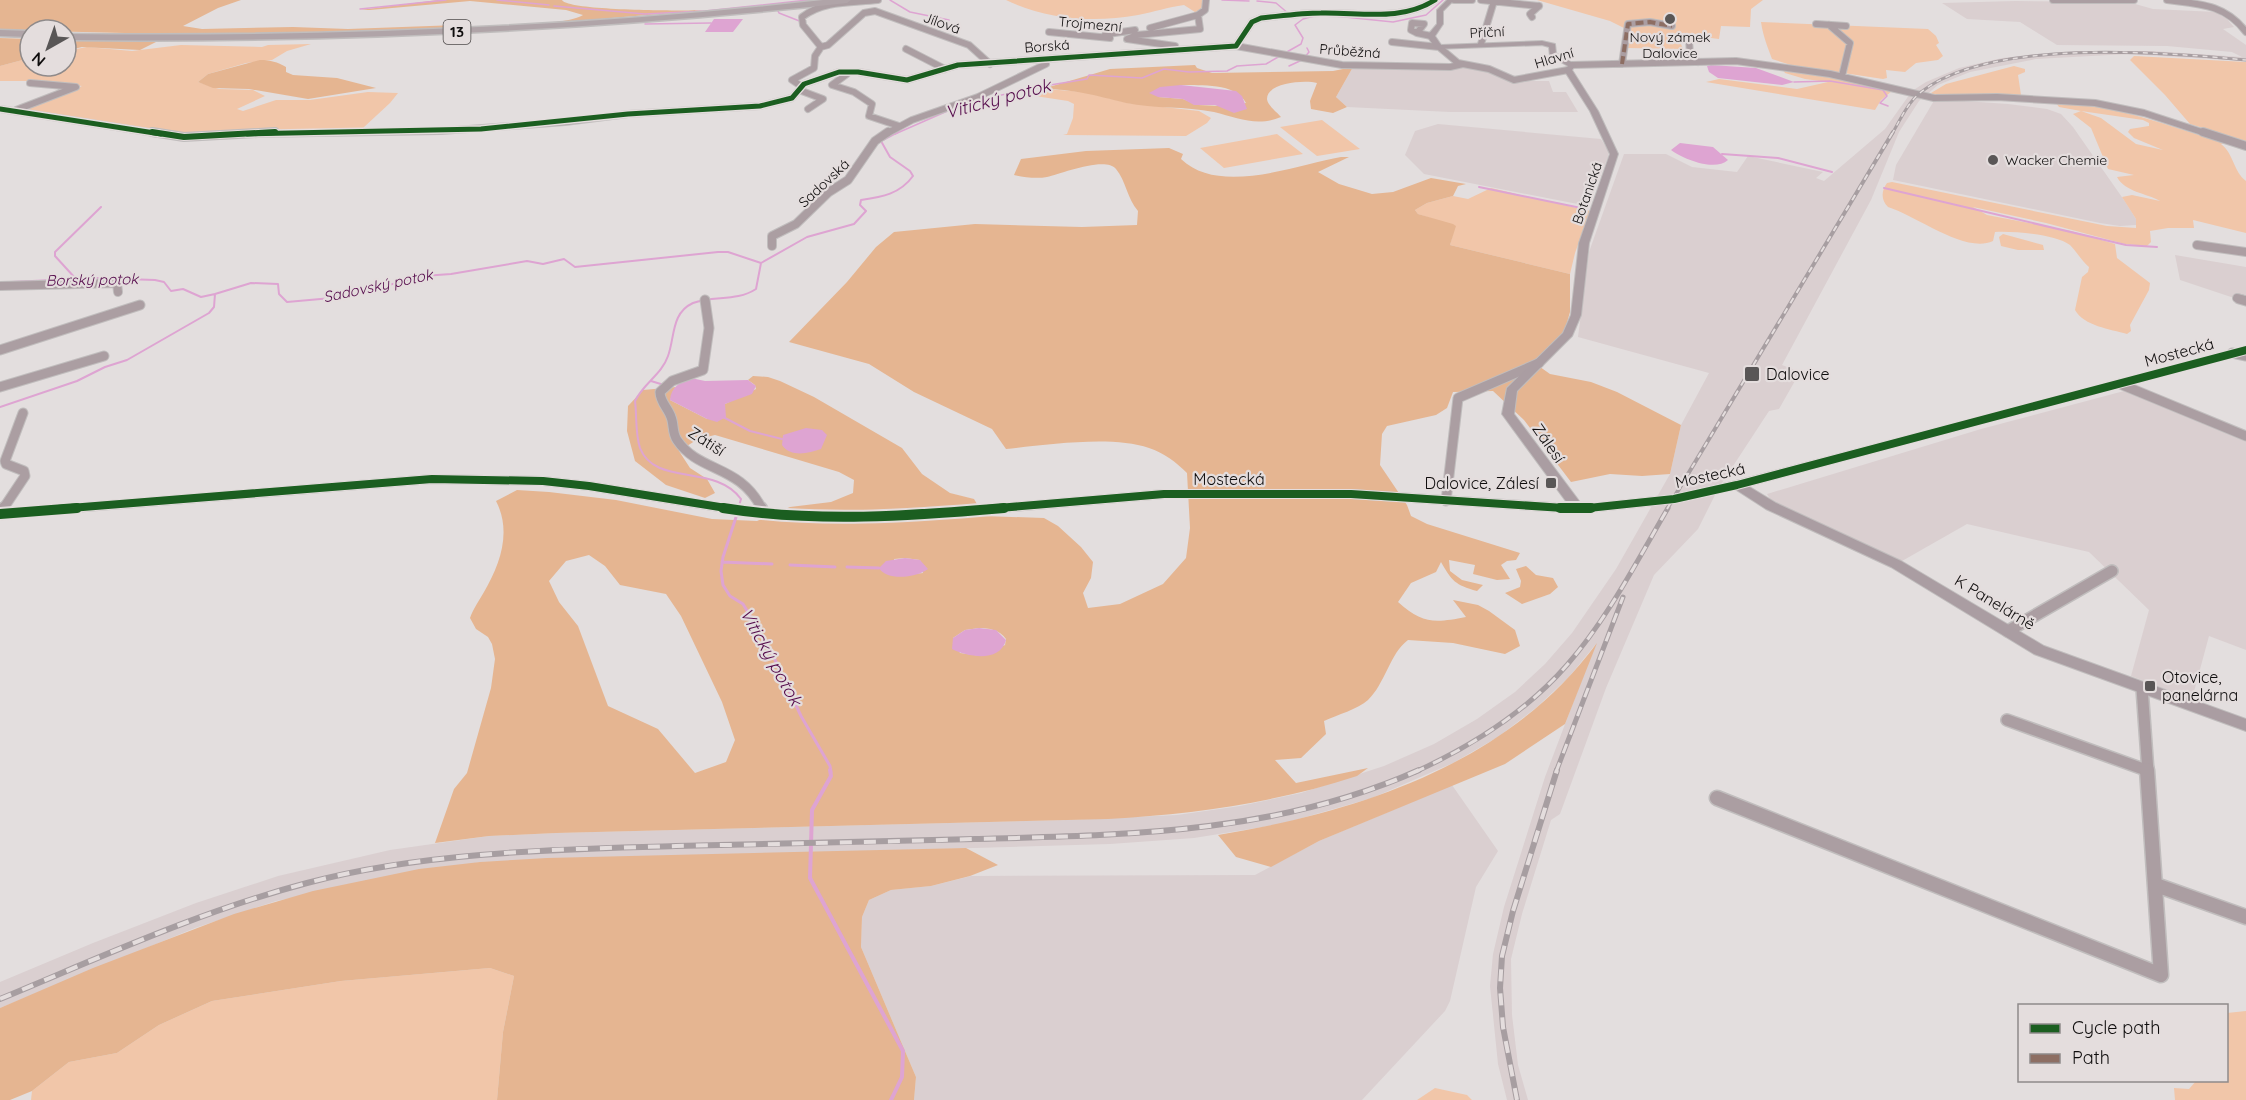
<svg xmlns="http://www.w3.org/2000/svg" width="2246" height="1100" font-family="Quicksand,sans-serif">
  <rect width="100%" height="100%" fill="#e3dede"/>
  <path fill="#dacfd0" d="M 2016,1 L 2128,2 L 2153,9 L 2216,12 L 2227,19 L 2234,27 L 2223,29 L 2246,45 L 2246,61 L 2128,54 L 2036,59 L 1970,72 L 1938,85 L 1919,101 L 1899,132 L 1871,200 L 1782,365 L 1800,372 L 1779,409 L 1769,411 L 1718,489 L 1698,529 L 1654,575 L 1606,688 L 1560,814 L 1551,820 L 1522,914 L 1511,959 L 1512,1015 L 1518,1065 L 1528,1100 L 1507,1100 L 1498,1064 L 1490,986 L 1493,954 L 1504,907 L 1545,777 L 1595,645 L 1569,677 L 1537,707 L 1498,737 L 1453,763 L 1372,798 L 1281,824 L 1194,838 L 1110,844 L 480,862 L 276,901 L 195,928 L 0,1008 L 0,982 L 93,943 L 196,903 L 278,876 L 390,850 L 489,836 L 556,833 L 1067,820 L 1177,815 L 1240,806 L 1301,793 L 1384,766 L 1434,744 L 1477,719 L 1515,692 L 1545,664 L 1572,633 L 1616,569 L 1670,474 L 1681,425 L 1709,373 L 1578,337 L 1589,252 L 1624,154 L 1666,154 L 1692,167 L 1737,172 L 1748,156 L 1823,172 L 1816,178 L 1824,181 L 1885,129 L 1912,91 L 1926,82 L 1959,68 L 2002,58 L 2079,51 L 2152,51 L 2242,57 L 2232,52 L 2167,46 L 2057,45 L 2020,22 L 1967,19 L 1942,3 Z
    M 1353,67 L 1470,67 L 1484,69 L 1513,81 L 1549,81 L 1553,92 L 1566,92 L 1578,112 L 1450,112 L 1347,107 L 1336,97 Z
    M 1935,99 L 2008,104 L 2047,109 L 2061,114 L 2073,127 L 2126,203 L 2136,219 L 2136,225 L 2120,226 L 2100,223 L 1893,180 L 1896,165 Z
    M 1438,124 L 1601,139 L 1609,152 L 1608,157 L 1588,206 L 1424,174 L 1405,155 L 1415,131 Z
    M 2175,255 L 2246,267 L 2246,302 L 2180,280 Z
    M 2124,391 L 2246,435 L 2246,650 L 2209,636 L 2192,699 L 2131,676 L 2149,610 L 2089,552 L 1967,524 L 1902,561 L 1772,502 L 1767,494 L 1981,429 Z
    M 1452,785 L 1498,851 L 1476,887 L 1450,1001 L 1445,1011 L 1362,1100 L 914,1100 L 916,1077 L 861,947 L 862,917 L 869,900 L 891,890 L 931,886 L 971,876 L 1255,875 L 1319,841 Z"/>
  <path fill="#f1c6a9" fill-rule="evenodd" d="M 1006,0 L 1202,0 L 1204,2 L 1201,11 L 1198,14 L 1184,5 C 1168,7 1154,12 1138,15 C 1094,23 1047,20 1006,0 Z
    M 1537,0 L 1763,0 L 1751,9 L 1750,27 L 1721,26 L 1719,39 L 1703,37 L 1700,34 L 1677,34 L 1683,49 L 1628,48 L 1630,31 L 1610,21 Z
    M 1761,22 L 1928,29 L 1936,36 L 1939,43 L 1936,45 L 1943,56 L 1938,60 L 1916,63 L 1905,72 L 1886,70 L 1887,78 L 1883,79 L 1791,65 L 1772,59 C 1768,48 1763,36 1761,22 Z
    M 311,44 L 287,51 L 272,60 L 246,63 L 208,74 L 198,82 L 219,89 L 253,90 L 265,96 L 237,109 L 243,111 L 276,100 L 310,100 L 368,92 L 398,93 L 390,103 L 363,128 L 359,129 L 165,133 L 23,110 L 82,86 L 37,81 L 0,81 L 0,66 L 30,58 L 30,66 L 66,66 L 66,51 L 87,47 L 132,51 L 181,45 L 262,47 L 268,45 Z
    M 2134,56 L 2246,62 L 2246,141 L 2190,124 L 2165,95 L 2130,60 Z
    M 2014,66 L 2025,69 L 2025,72 L 2018,75 L 2021,95 L 1993,94 L 1936,96 L 1931,93 L 1946,84 Z
    M 1783,70 L 1829,75 L 1880,90 L 1892,91 L 1881,100 L 1875,110 L 1706,82 L 1719,79 L 1797,89 L 1828,82 L 1805,79 L 1785,73 Z
    M 1046,89 L 1084,92 L 1128,103 L 1199,111 L 1211,118 L 1207,123 L 1186,136 L 1063,135 L 1067,134 L 1073,118 L 1074,104 L 1068,101 L 1035,96 L 1039,90 Z
    M 2056,103 C 2117,105 2166,125 2224,143 L 2221,144 C 2234,154 2233,171 2246,181 L 2246,233 L 2193,220 L 2194,228 L 2168,228 L 2150,231 L 2151,242 L 2147,246 L 2125,244 L 2046,223 L 1973,207 L 1987,215 L 2071,231 L 2115,244 L 2117,258 L 2150,283 L 2149,290 L 2130,325 L 2131,331 L 2127,334 C 2110,329 2084,326 2075,310 L 2082,277 L 2088,272 L 2089,267 C 2082,261 2075,250 2070,245 C 2055,234 2013,231 1995,232 L 1993,241 C 1965,254 1917,216 1888,207 C 1881,200 1881,191 1887,183 L 1892,182 L 2107,226 L 2136,228 L 2136,219 L 2122,197 L 2132,195 L 2160,201 C 2146,193 2125,192 2117,177 L 2134,175 L 2108,169 L 2091,128 L 2073,114 L 2081,111 L 2059,107 ZM 2081,111 L 2143,120 L 2149,123 L 2149,126 L 2130,129 L 2128,132 L 2134,138 L 2163,150 L 2136,144 L 2101,118 Z
    M 1322,120 L 1360,149 L 1317,156 L 1280,127 Z
    M 1277,134 L 1303,154 L 1224,168 L 1200,148 Z
    M 1491,188 L 1590,211 L 1575,253 L 1570,274 L 1450,245 L 1455,226 L 1418,214 L 1415,210 L 1427,203 L 1453,196 L 1468,199 Z
    M 2003,234 L 2043,245 L 2044,250 L 2018,250 L 2001,246 L 1999,237 Z
    M 490,968 L 514,976 L 503,1032 L 497,1100 L 31,1100 L 32,1091 L 69,1062 L 117,1053 L 159,1025 L 212,1001 L 341,981 Z
    M 2246,1011 L 2246,1100 L 2175,1100 L 2174,1088 L 2189,1089 L 2196,1081 L 2226,1080 L 2227,1013 Z
    M 1435,1088 L 1467,1095 L 1472,1100 L 1417,1100 Z"/>
  <path fill="#e5b591" fill-rule="evenodd" d="M 0,0 L 241,0 L 218,8 L 183,26 L 202,29 L 293,27 L 348,29 L 457,25 C 476,29 570,25 583,15 L 566,10 L 470,1 L 370,10 L 360,10 L 438,0 L 562,0 C 567,11 687,11 707,10 L 540,24 L 338,33 L 166,34 L 0,30 Z
    M 0,38 L 30,39 L 30,58 L 0,66 Z
    M 66,40 L 156,42 L 140,50 L 82,47 L 66,51 Z
    M 260,60 C 271,60 277,62 286,67 L 286,72 L 293,75 L 337,78 L 376,88 L 308,99 L 249,89 L 213,88 L 198,82 L 208,74 Z
    M 1195,65 L 1197,68 L 1212,73 L 1333,71 L 1353,67 L 1336,97 L 1347,107 L 1333,113 L 1311,109 L 1310,101 L 1317,83 C 1306,80 1267,82 1267,99 C 1267,105 1278,113 1281,117 C 1257,127 1238,118 1214,112 C 1185,106 1154,109 1126,103 C 1103,97 1062,86 1039,90 L 1110,69 ZM 1181,85 C 1201,86 1235,82 1246,103 L 1220,106 L 1198,105 L 1183,99 L 1158,97 Z
    M 1169,148 L 1183,154 L 1181,159 C 1219,196 1296,165 1341,157 L 1349,157 L 1318,172 L 1339,184 L 1372,194 L 1393,192 L 1431,178 L 1466,184 L 1458,186 L 1453,196 L 1427,203 L 1415,210 L 1418,214 L 1453,224 L 1456,226 L 1450,245 L 1570,274 L 1570,312 L 1564,333 L 1533,362 L 1550,374 L 1591,382 L 1617,392 L 1681,425 L 1670,474 L 1642,476 L 1610,474 L 1571,482 L 1524,420 L 1493,391 L 1453,392 L 1447,408 L 1436,415 L 1387,426 L 1382,434 L 1380,465 L 1407,505 L 1411,516 L 1427,524 L 1520,553 L 1516,560 L 1507,561 L 1501,565 L 1510,579 L 1497,580 L 1473,574 L 1475,565 L 1449,560 L 1450,571 L 1462,580 L 1483,585 L 1477,591 C 1455,585 1452,581 1441,562 L 1436,572 L 1411,583 L 1398,602 C 1422,624 1435,623 1466,617 L 1453,600 L 1478,605 L 1489,611 L 1515,630 L 1520,646 L 1505,654 L 1453,643 L 1408,640 C 1390,653 1385,684 1368,700 C 1358,709 1337,715 1324,721 L 1326,734 L 1301,758 L 1275,760 L 1296,783 L 1368,768 L 1357,776 C 1275,803 1194,814 1108,819 L 556,833 L 489,836 L 435,843 L 454,789 L 467,773 L 491,688 L 495,659 L 492,644 L 488,637 L 476,629 L 470,618 C 473,609 479,601 484,592 C 500,564 512,532 496,501 L 517,490 L 549,492 L 616,500 L 712,519 L 757,521 L 790,507 L 831,502 L 853,493 L 854,480 L 839,472 L 715,435 L 698,439 L 679,451 L 690,468 L 707,479 L 715,493 L 705,498 L 666,485 L 635,461 L 627,431 L 628,406 L 643,390 L 676,387 L 670,400 L 707,419 L 724,407 L 725,404 L 756,389 L 755,385 L 748,380 L 753,376 L 768,377 L 780,381 L 814,397 L 902,448 L 922,474 L 950,493 L 974,499 L 984,516 L 1044,518 L 1058,526 L 1081,547 L 1093,562 L 1091,578 L 1083,593 L 1088,608 L 1120,604 L 1163,584 L 1186,558 L 1190,528 L 1187,473 C 1176,462 1164,453 1149,448 C 1111,435 1046,445 1006,449 L 992,429 L 914,392 L 869,364 L 789,342 L 847,282 L 876,247 L 894,232 L 975,224 L 1082,227 L 1137,225 L 1138,211 C 1127,198 1126,181 1116,169 C 1105,156 1061,174 1047,177 C 1036,179 1024,177 1014,175 L 1021,159 L 1086,151 ZM 589,555 L 605,566 L 620,585 L 666,594 L 681,616 L 722,702 L 735,740 L 726,762 L 695,773 L 658,729 L 608,706 L 578,626 L 559,602 L 549,581 L 566,561 ZM 905,558 L 920,560 L 923,573 L 895,576 L 894,559 ZM 979,628 C 989,628 1000,630 1006,639 L 1005,645 L 981,656 L 960,653 L 953,638 L 965,630 Z
    M 1526,566 L 1536,575 L 1553,578 L 1558,587 L 1550,594 L 1522,604 L 1505,593 L 1520,587 L 1521,581 L 1516,569 Z
    M 1597,643 L 1565,724 L 1505,764 L 1319,841 L 1271,867 L 1236,857 L 1218,835 C 1360,812 1509,763 1597,643 Z
    M 966,848 L 998,865 L 970,876 L 931,886 L 891,890 L 869,900 L 862,917 L 861,947 L 916,1077 L 914,1100 L 497,1100 L 503,1032 L 514,976 L 490,968 L 341,981 L 212,1001 L 159,1025 L 117,1053 L 69,1062 L 32,1091 L 10,1100 L 0,1100 L 0,1008 L 93,968 L 234,914 L 313,891 L 419,869 L 480,862 L 547,858 Z"/>
  <path fill="#dea4d2" d="M 714,19 L 743,19 L 733,32 L 705,32 Z
    M 1711,65 L 1756,68 L 1794,82 L 1782,85 L 1718,78 L 1709,72 L 1707,66 Z
    M 1181,85 L 1236,91 L 1242,96 L 1247,109 L 1234,113 L 1215,105 L 1194,105 L 1183,99 L 1158,97 L 1149,93 L 1160,87 Z
    M 1680,143 L 1713,147 L 1728,160 C 1715,172 1683,159 1671,150 Z
    M 691,378 L 705,381 L 748,380 L 756,386 L 752,394 L 725,404 L 726,417 L 717,422 L 707,419 L 670,400 C 671,387 680,382 691,378 Z
    M 806,428 L 822,430 L 827,435 L 821,449 C 809,453 791,458 782,445 L 783,435 Z
    M 905,558 L 920,560 L 928,569 C 918,577 887,582 879,568 L 886,561 Z
    M 979,628 L 996,630 L 1006,640 C 1000,663 968,657 952,649 L 953,638 L 965,630 Z"/>
  <g fill="none" stroke-linecap="round" stroke-linejoin="round">
    <path stroke="#dea4d2" stroke-width="1.5" d="M 497,0 L 549,5
      M 890,0 L 910,12 L 949,20
      M 1222,0 L 1249,1
      M 1257,1 L 1276,3 L 1289,14
      M 554,6 L 645,14 L 705,11 L 808,0
      M 360,9 L 446,0
      M 777,9 L 779,13 L 802,22
      M 1335,16 L 1393,22 L 1426,15 L 1443,0
      M 645,24 L 711,23
      M 1285,53 L 1301,44 L 1303,38 L 1295,25 L 1303,19 L 1314,16
      M 1304,58 L 1309,52 L 1307,48
      M 1289,66 L 1302,60
      M 1794,82 L 1830,81 L 1883,90 L 1887,96 L 1880,103 L 1888,106
      M 966,104 C 1006,93 1046,85 1087,79 L 1089,75 L 1142,78 L 1164,69 L 1189,72 L 1227,71 L 1237,66 L 1266,64 L 1280,56
      M 895,134 L 952,109"/>
    <path stroke="#dea4d2" stroke-width="2" d="M 1722,154 L 1778,158 L 1832,172
      M 1479,187 L 1586,209
      M 1884,188 L 2126,245 L 2157,247
      M 76,279 L 55,256 L 55,252 L 101,207
      M 11,282 L 96,278 L 155,280 L 164,282 L 171,291 L 183,289 L 201,297 L 215,294
      M 651,381 L 664,385
      M 0,407 L 77,381 L 105,367 L 127,360 L 209,313 L 214,307 L 215,294 L 251,283 L 278,284 L 279,294 L 287,302 L 343,297 L 423,276 L 451,274 L 527,261 L 543,264 L 564,259 L 575,267 L 718,252 L 728,252 L 761,263
      M 723,417 L 750,431 L 782,439
      M 738,509 L 741,499 C 715,463 655,487 640,448 C 635,433 637,416 635,401 C 643,384 662,374 668,356 C 675,337 671,313 693,303 C 714,295 736,302 756,289 L 761,263 L 807,237 L 854,224 L 866,211 L 860,205 L 861,200 C 882,197 900,194 913,176 L 910,171 L 890,157 L 881,141 L 898,132"/>
    <path stroke="#dea4d2" stroke-width="3" d="M 739,508 L 723,557 L 721,571 L 723,585 L 730,596 L 743,604 L 770,649 L 801,716 L 830,766 L 831,772
      M 722,562 L 772,564
      M 790,565 L 835,567
      M 847,567 L 879,568"/>
    <path stroke="#dea4d2" stroke-width="4" d="M 830,770 L 831,776 L 812,810 L 810,878 L 903,1051 L 902,1077 L 891,1100"/>
    <defs>
      <path id="street-far4" d="M 1454,0 L 1472,0
        M 1481,0 L 1539,6
        M 2053,0 L 2134,0
        M 2167,0 C 2199,4 2225,4 2246,32
        M 1532,17 L 1530,14 L 1539,6
        M 1412,23 L 1424,24 L 1417,33 L 1411,30 Z
        M 1816,24 L 1846,26
        M 1829,25 L 1850,43 L 1842,76
        M 1150,28 L 1198,15 L 1205,10 L 1206,0
        M 1049,32 L 1110,38
        M 1417,33 L 1431,36
        M 1106,37 L 1105,35 L 1108,34 L 1135,30
        M 1689,40 L 1690,54 L 1698,62
        M 1392,42 L 1439,47 L 1458,63 L 1489,69 L 1514,80 L 1568,70
        M 1481,44 L 1494,1
        M 1175,46 L 1127,39 L 1137,35 L 1200,29 L 1198,15
        M 1236,46 L 1252,22 L 1261,18 C 1281,16 1301,13 1321,13 C 1360,12 1401,22 1435,0
        M 821,47 L 828,45 L 864,13 L 875,11 L 969,45 L 990,64
        M 821,47 L 803,25 L 802,17 C 824,0 852,3 878,0
        M 906,49 L 945,69
        M 1622,64 L 1628,24 L 1650,22 L 1672,26
        M 1572,65 L 1736,61 L 1830,74 L 1934,98 L 1997,97 L 2095,103 L 2144,113 L 2208,134
        M 847,74 L 832,85 L 854,92 L 872,104 L 869,116 L 899,126
        M 801,86 L 792,80 L 814,68 L 815,56 L 821,47
        M 799,90 L 823,99 L 808,109
        M 0,109 L 161,134
        M 16,110 L 76,87 L 30,83
        M 247,134 L 441,131 L 565,122 L 628,114 L 760,106 L 792,98 L 804,84 L 839,72 L 858,72 L 907,80 L 958,65 L 1236,46 L 1342,65 L 1450,67 L 1463,64
        M 886,134 L 912,120 L 978,97 L 1046,64"/>
      <path id="street-far3" d="M 152,132 L 184,137 L 275,132
        M 2203,132 L 2246,146
        M 2197,245 L 2246,252
        M 772,246 L 772,236 L 796,224 L 829,192 L 848,180 L 875,141 L 888,132
        M 0,286 L 117,283 L 118,292
        M 2237,298 L 2244,300"/>
      <path id="street-far2" d="M 2239,299 L 2246,301
        M 705,300 L 709,328 L 703,370 L 672,381 L 660,392 C 660,402 668,408 671,417 C 674,424 672,433 677,440 C 699,473 740,464 762,509
        M 0,350 L 140,305
        M 2232,353 L 2246,356
        M 2120,384 L 2246,436
        M 0,387 L 104,356
        M 1446,501 L 1458,398 L 1539,363
        M 3,509 L 25,476 L 24,471 L 6,464 L 5,461 L 23,413"/>
      <path id="street-far1" d="M 761,508 L 763,512
        M 0,514 L 4,508
        M 2008,631 L 2112,571
        M 2142,688 L 2148,772
        M 2007,720 L 2146,770"/>
      <path id="street" d="M 1717,798 L 2161,975 L 2147,770
        M 2156,885 L 2246,917"/>
      <path id="secondary" d="M 1447,0 L 1454,0 L 1443,11 L 1443,24 L 1435,36 L 1441,45 L 1542,41 L 1555,44 L 1556,53 L 1576,65 L 1572,70 L 1598,111 L 1618,154 L 1589,243 L 1581,315 L 1572,336 L 1517,391 L 1514,414 L 1582,505 L 1674,495 L 1736,481 L 2246,347 L 2246,353 L 1748,486 L 1776,503 L 1901,561 L 2044,646 L 2246,719 L 2246,731 L 2034,654 L 1891,567 L 1766,509 L 1735,489 L 1674,503 L 1579,513 L 1351,498 L 1164,498 L 897,521 L 851,521 L 743,515 L 589,490 L 543,485 L 432,483 L 0,518 L 0,510 L 432,475 L 543,477 L 589,482 L 743,507 L 851,513 L 897,513 L 1164,490 L 1351,490 L 1568,504 L 1502,414 L 1507,388 L 1563,333 L 1571,315 L 1579,243 L 1610,154 L 1590,111 L 1564,70 L 1568,66 L 1550,56 L 1549,47 L 1542,45 L 1436,49 L 1427,36 L 1437,24 L 1437,10 Z"/>
      <path id="highway" d="M 823,0 L 851,0 L 847,3 C 587,31 328,43 66,40 L 66,34 C 319,37 571,28 823,0 Z
        M 0,30 L 30,31 L 30,37 L 0,36 Z"/>
    </defs>
    <use href="#street-far4" stroke="#c0bdbd" stroke-width="8"/>
    <use href="#street-far3" stroke="#c0bdbd" stroke-width="10"/>
    <use href="#street-far2" stroke="#c0bdbd" stroke-width="11"/>
    <use href="#street-far1" stroke="#c0bdbd" stroke-width="14"/>
    <use href="#street" stroke="#c0bdbd" stroke-width="17"/>
    <use href="#secondary" stroke="#c0bdbd" stroke-width="2"/>
    <use href="#highway" stroke="#c0bdbd" stroke-width="3"/>
    <use href="#street-far4" stroke="#ab9ea2" stroke-width="6"/>
    <use href="#street-far3" stroke="#ab9ea2" stroke-width="8"/>
    <use href="#street-far2" stroke="#ab9ea2" stroke-width="9"/>
    <use href="#street-far1" stroke="#ab9ea2" stroke-width="11"/>
    <use href="#street" stroke="#ab9ea2" stroke-width="14"/>
    <use href="#secondary" fill="#aa9da2" fill-rule="evenodd"/>
    <use href="#highway" fill="#b0a4a8" fill-rule="evenodd"/>
    <defs>
      <path id="rail-far3" d="M 1892,134 C 1900,120 1908,102 1921,92 C 1991,38 2161,52 2246,60"/>
      <path id="rail-far2" d="M 1667,509 L 1893,132"/>
      <path id="rail-far1" d="M 1415,772 C 1472,746 1526,712 1567,665 C 1608,618 1637,561 1668,508
        M 1556,772 L 1623,597"/>
      <path id="rail" d="M 0,999 C 101,957 201,911 307,883 C 363,868 421,860 480,855 C 545,849 611,848 676,846 C 776,844 876,842 975,839 C 1129,835 1276,834 1419,770
        M 1517,1100 L 1503,1027 L 1500,988 L 1502,956 L 1513,911 L 1557,770"/>
    </defs>
    <use href="#rail-far3" stroke="#a79ea1" stroke-width="3"/>
    <use href="#rail-far2" stroke="#a79ea1" stroke-width="4"/>
    <use href="#rail-far1" stroke="#a79ea1" stroke-width="5"/>
    <use href="#rail" stroke="#a79ea1" stroke-width="6"/>
    <use href="#rail-far3" stroke="#e4dddd" stroke-width="1.5" stroke-dasharray="5" stroke-linecap="butt"/>
    <use href="#rail-far2" stroke="#e4dddd" stroke-width="2" stroke-dasharray="6" stroke-linecap="butt"/>
    <use href="#rail-far1" stroke="#e4dddd" stroke-width="3" stroke-dasharray="10" stroke-linecap="butt"/>
    <use href="#rail" stroke="#e4dddd" stroke-width="4" stroke-dasharray="12" stroke-linecap="butt"/>
    <path stroke="#8d6e63" stroke-width="4" stroke-dasharray="8 4" stroke-linecap="butt" d="M 1622,64 L 1628,24 L 1650,22 L 1672,26"/>
    <defs>
      <path id="cycleway-far3" d="M 0,109 L 161,134
        M 247,134 L 481,129 L 628,114 L 760,106 L 792,98 L 804,84 L 839,72 L 858,72 L 907,80 L 958,65 L 1236,46 L 1252,22 L 1261,18 C 1281,16 1301,13 1321,13 C 1360,12 1401,22 1435,0"/>
      <path id="cycleway-far2" d="M 152,132 L 184,137 L 275,132"/>
      <path id="cycleway-far1" d="M 58,509 L 432,479 L 543,481 L 589,486 L 732,509
        M 987,509 L 1164,494 L 1351,494 L 1579,509 L 1674,499 L 1737,485 L 2246,350"/>
      <path id="cycleway" d="M 723,508 C 816,523 911,516 1004,508
        M 1560,508 L 1591,508
        M 0,514 L 77,508"/>
    </defs>
    <use href="#cycleway-far3" stroke="#e4dddd" stroke-width="8"/>
    <use href="#cycleway-far2" stroke="#e4dddd" stroke-width="8"/>
    <use href="#cycleway-far1" stroke="#e4dddd" stroke-width="10"/>
    <use href="#cycleway" stroke="#e4dddd" stroke-width="14"/>
    <use href="#cycleway-far3" stroke="#1b5e20" stroke-width="5"/>
    <use href="#cycleway-far2" stroke="#1b5e20" stroke-width="6"/>
    <use href="#cycleway-far1" stroke="#1b5e20" stroke-width="8"/>
    <use href="#cycleway" stroke="#1b5e20" stroke-width="10"/>
  </g>
  <g fill="#595656" stroke="#e4dddd" stroke-width="2">
    <circle cx="1670" cy="19" r="6"/>
    <circle cx="1993" cy="160" r="6"/>
    <rect x="1744" y="366" width="16" height="16" rx="3"/>
    <rect x="1545" y="477" width="12" height="12" rx="3"/>
    <rect x="2144" y="680" width="12" height="12" rx="3"/>
  </g>
  <g text-anchor="middle" stroke-width="4.5" stroke-linejoin="round" paint-order="stroke">
    <g font-size="14" fill="#0f0d0d" stroke="#e4dddd">
      <text transform="translate(942 23) rotate(20)" y="5">Jílová</text>
      <text transform="translate(1090 24) rotate(5)" y="5">Trojmezní</text>
      <text transform="translate(1487 32) rotate(-3)" y="5">Příční</text>
      <text transform="translate(1047 46) rotate(-4)" y="5">Borská</text>
      <text transform="translate(1350 51) rotate(4)" y="5">Průběžná</text>
      <text transform="translate(1554 58) rotate(-17)" y="5">Hlavní</text>
      <text transform="translate(824 183) rotate(-43)" y="5">Sadovská</text>
      <text transform="translate(1587 193) rotate(-71)" y="5">Botanická</text>
    </g>
    <g font-size="14" fill="#0f0d0d" stroke="#e4dddd">
      <text x="1670" y="42">Nový zámek<tspan x="1670" dy="16">Dalovice</tspan></text>
      <text x="2005" y="165" text-anchor="start">Wacker Chemie</text>
    </g>
    <rect fill="#e4dddd" stroke="#4f4b4b" stroke-width="1.5" x="443.5" y="20" width="27" height="24" rx="4.5"/>
    <g font-size="15" font-weight="bold" fill="#0f0d0d">
      <text x="457" y="37">13</text>
    </g>
    <g font-size="15" font-style="italic" fill="#550b4c" stroke="#e4dddd">
      <text transform="translate(92 280) rotate(-1)" y="5">Borský potok</text>
      <text transform="translate(378 286) rotate(-12)" y="5">Sadovský potok</text>
    </g>
    <g font-size="16" fill="#0f0d0d" stroke="#e4dddd">
      <text transform="translate(2179 352) rotate(-15)" y="6">Mostecká</text>
      <text transform="translate(707 441) rotate(33)" y="6">Zátiší</text>
      <text transform="translate(1549 443) rotate(55)" y="6">Zálesí</text>
      <text transform="translate(1710 475) rotate(-12)" y="6">Mostecká</text>
      <text x="1229" y="485">Mostecká</text>
      <text transform="translate(1995 602) rotate(31)" y="6">K Panelárně</text>
    </g>
    <g font-size="16" fill="#0f0d0d" stroke="#e4dddd" text-anchor="start">
      <text x="1766" y="380">Dalovice</text>
      <text x="1539" y="489" text-anchor="end">Dalovice, Zálesí</text>
      <text x="2162" y="683">Otovice,<tspan x="2162" dy="18">panelárna</tspan></text>
    </g>
    <g font-size="18" font-style="italic" fill="#550b4c" stroke="#e4dddd">
      <text transform="translate(998 99) rotate(-15)" y="6">Vitický potok</text>
      <text transform="translate(771 657) rotate(61)" y="6">Vitický potok</text>
    </g>
  </g>
  <rect x="2018" y="1004" width="210" height="78" fill="#e4dddd" stroke="#8f8a8a" stroke-width="1.5"/>
  <rect x="2030" y="1024" width="30" height="9" fill="#1b5e20" stroke="#8f8a8a" stroke-width="1.5"/>
  <text x="2072" y="1034" font-size="18" fill="#0f0d0d">Cycle path</text>
  <rect x="2030" y="1054" width="30" height="9" fill="#8d6e63" stroke="#8f8a8a" stroke-width="1.5"/>
  <text x="2072" y="1064" font-size="18" fill="#0f0d0d">Path</text>
  <g transform="translate(48 48) rotate(220)"><circle r="28" fill="#e4dddd" stroke="#8f8a8a" stroke-width="1.5"/>
  <path d="M0-4.5L10 22L0 15L-10 22Z" fill="#595656"/>
  <text y="-9" font-size="16" font-weight="bold" text-anchor="middle" fill="#0f0d0d">N</text>
  </g>
</svg>
